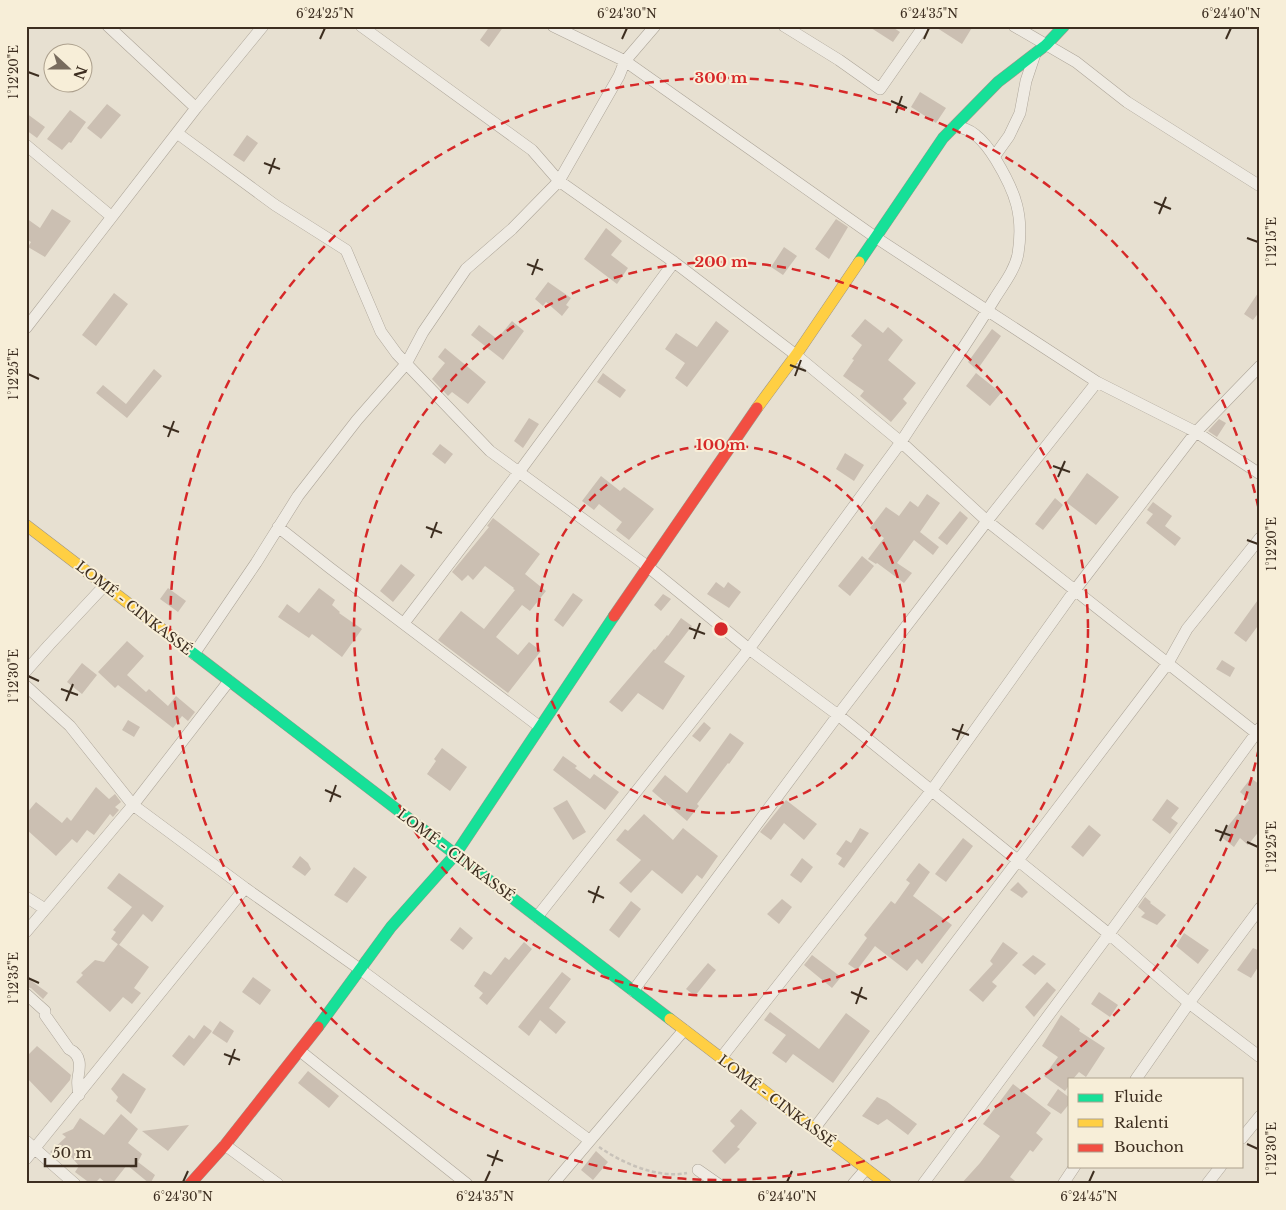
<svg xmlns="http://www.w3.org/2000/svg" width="1286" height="1210" font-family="'Libre Baskerville',serif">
  <rect width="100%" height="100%" fill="#e7e0d1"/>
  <path fill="#cbbfb2" d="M 490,26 L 504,26 L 489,47 L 480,40 Z
    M 868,26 L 891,26 L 900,32 L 893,42 Z
    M 934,26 L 973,26 L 962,44 Z
    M 920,92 L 946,108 L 936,123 L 911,107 Z
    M 107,104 L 121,115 L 101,139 L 87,128 Z
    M 70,110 L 86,122 L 71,143 L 69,142 L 62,150 L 47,139 Z
    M 26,113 L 45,127 L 37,138 L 26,130 Z
    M 247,135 L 258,143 L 244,162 L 233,155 Z
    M 52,209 L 71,221 L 45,257 L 28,247 L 31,242 L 26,239 L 26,218 L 40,228 Z
    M 836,219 L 848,227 L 829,259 L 815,249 Z
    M 606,228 L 622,241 L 611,255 L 628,268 L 617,284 L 584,259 Z
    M 784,247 L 797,256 L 783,275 L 771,267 Z
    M 548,282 L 571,298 L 566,305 L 569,307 L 562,316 L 546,302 L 543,306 L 535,299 Z
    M 1260,290 L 1260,311 L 1253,320 L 1244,314 Z
    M 114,293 L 128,304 L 96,346 L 82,335 Z
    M 865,319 L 883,333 L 888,327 L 903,340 L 888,360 L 916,383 L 903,399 L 907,403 L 891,422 L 860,396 L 864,391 L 843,376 L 854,360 L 852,359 L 862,345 L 851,336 Z
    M 512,321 L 524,331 L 503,360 L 471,335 L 479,325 L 497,339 Z
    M 716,321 L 729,331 L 687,387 L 675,378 L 685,363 L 665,349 L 676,333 L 697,347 Z
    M 992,329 L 1001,336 L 977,370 L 968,362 Z
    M 445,348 L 486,382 L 468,404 L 452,392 L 448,396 L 432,379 L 445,363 L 438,357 Z
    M 154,369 L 162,376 L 127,418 L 96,393 L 103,385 L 126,404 Z
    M 603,373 L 626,390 L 620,398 L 597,382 Z
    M 976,373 L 1001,393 L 990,406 L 966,386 Z
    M 529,418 L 539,424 L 523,448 L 514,441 Z
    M 1219,419 L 1226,423 L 1217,437 L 1208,431 Z
    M 440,444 L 453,454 L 445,464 L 432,454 Z
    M 845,453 L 864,465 L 854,481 L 836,469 Z
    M 1087,473 L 1119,497 L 1096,525 L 1066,502 Z
    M 601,476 L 620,491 L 624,487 L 654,509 L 629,540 L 616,530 L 622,522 L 599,504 L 594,510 L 582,501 Z
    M 927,494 L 940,503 L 920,532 L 939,547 L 933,555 L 914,540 L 897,563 L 912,573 L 904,583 L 877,563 L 876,564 L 868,559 L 884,538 L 870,528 L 886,507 L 899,516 L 910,501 L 918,507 Z
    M 1055,498 L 1063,505 L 1043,530 L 1035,524 Z
    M 1153,502 L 1172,516 L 1165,526 L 1181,538 L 1175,546 L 1146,523 L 1153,514 L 1147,510 Z
    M 960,511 L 968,518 L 947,545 L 938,538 Z
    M 493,518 L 540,554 L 525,574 L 546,591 L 530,611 L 522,605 L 496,637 L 518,655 L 529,642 L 541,651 L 508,693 L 438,640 L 461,611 L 484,629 L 515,590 L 513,589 L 514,588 L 485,566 L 473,580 L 468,575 L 462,581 L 452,572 L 489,527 L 487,526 Z
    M 862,556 L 874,566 L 850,596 L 838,586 Z
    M 401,564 L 415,575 L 393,602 L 380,591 Z
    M 716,582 L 724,588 L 728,582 L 741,592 L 729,608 L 707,594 Z
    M 168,588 L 186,601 L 178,612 L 160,599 Z
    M 319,588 L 335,600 L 332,605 L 340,612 L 339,613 L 362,629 L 342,657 L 312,634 L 309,638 L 278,617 L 287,604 L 299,613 Z
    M 573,593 L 583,600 L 563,627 L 554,620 Z
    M 663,594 L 671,599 L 661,611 L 654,605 Z
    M 1260,597 L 1260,623 L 1246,642 L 1234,633 Z
    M 681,618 L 692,626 L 664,662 L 685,676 L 663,710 L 638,693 L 622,712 L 609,702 L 654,649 L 655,650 L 667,635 L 668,636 Z
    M 127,641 L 144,656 L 127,675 L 146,692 L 149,689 L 168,706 L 176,696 L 195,712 L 188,721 L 182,716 L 173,728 L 118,685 L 115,688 L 98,672 Z
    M 1222,660 L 1235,668 L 1230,677 L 1216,669 Z
    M 82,663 L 97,675 L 82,694 L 67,682 Z
    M 128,720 L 140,727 L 134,737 L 122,730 Z
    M 704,722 L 711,728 L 700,742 L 692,736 Z
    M 730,733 L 744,743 L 729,764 L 728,763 L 697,804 L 699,806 L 687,821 L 652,791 L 665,775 L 687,793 Z
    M 442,748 L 467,767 L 450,791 L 427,774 L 436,761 L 434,759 Z
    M 563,756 L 577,766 L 575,768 L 590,779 L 594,774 L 619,792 L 605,810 L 553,770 Z
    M 1251,778 L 1260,785 L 1260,830 L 1248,845 L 1240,838 L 1234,847 L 1220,836 L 1249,800 L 1240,792 Z
    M 96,787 L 109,799 L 115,794 L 121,802 L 115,807 L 119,810 L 113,817 L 110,814 L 94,835 L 87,830 L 77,843 L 72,839 L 56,856 L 26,829 L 26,814 L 36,802 L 62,823 L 67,817 L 71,821 Z
    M 1167,799 L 1179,808 L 1171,818 L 1178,823 L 1170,834 L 1152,820 Z
    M 567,800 L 586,832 L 573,840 L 553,808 Z
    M 786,800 L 817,824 L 804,840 L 784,823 L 771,840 L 760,832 Z
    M 644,814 L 673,840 L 683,828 L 718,856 L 702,879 L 697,875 L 682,894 L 652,870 L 631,893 L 619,883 L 641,860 L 616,840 L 625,829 L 628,831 Z
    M 1089,825 L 1101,835 L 1083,857 L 1071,847 Z
    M 860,828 L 869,833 L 844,868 L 838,864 L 842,858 L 836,854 L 846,840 L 851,843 Z
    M 963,838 L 973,846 L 946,882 L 935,874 Z
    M 300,856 L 308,863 L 311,869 L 305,876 L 292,867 Z
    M 802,858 L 813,867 L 801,883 L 790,875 Z
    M 919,863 L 930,872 L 913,896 L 952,925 L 922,964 L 917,959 L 907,971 L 875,946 L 857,970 L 848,964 L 867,938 L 864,935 L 891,901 L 895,904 L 910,883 L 906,880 Z
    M 354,867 L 367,877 L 347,903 L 334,895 Z
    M 119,873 L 164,906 L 152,922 L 143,914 L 119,945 L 111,939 L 116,932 L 113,930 L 132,907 L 107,888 Z
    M 1018,882 L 1028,892 L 1022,898 L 1010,890 Z
    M 1145,897 L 1151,902 L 1150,903 L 1166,915 L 1157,925 L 1141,917 L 1145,913 L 1138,907 Z
    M 782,899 L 792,907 L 779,924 L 767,914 Z
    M 631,901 L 641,909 L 619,938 L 609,930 Z
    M 460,927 L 473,938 L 463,950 L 450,940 Z
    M 1184,933 L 1209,950 L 1198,964 L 1176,946 Z
    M 524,942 L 532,949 L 487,1005 L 479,998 L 483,993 L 474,986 L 484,971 L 491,975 L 505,957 L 509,960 Z
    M 1003,942 L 1018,953 L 992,982 L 997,986 L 983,1002 L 969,990 L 993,964 L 990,961 Z
    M 118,944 L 149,967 L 134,988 L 141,993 L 132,1004 L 123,997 L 110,1012 L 76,982 L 83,975 L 81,973 L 95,960 L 104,962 Z
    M 1253,948 L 1260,951 L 1260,964 L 1251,978 L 1237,970 Z
    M 812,955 L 841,977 L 832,988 L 804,965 Z
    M 1033,955 L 1046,964 L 1035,975 L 1022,965 Z
    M 708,963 L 716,970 L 695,996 L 686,989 Z
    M 562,972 L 571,979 L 549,1008 L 566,1022 L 556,1034 L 540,1020 L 529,1036 L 518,1027 Z
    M 26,977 L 48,993 L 43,999 L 31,988 L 26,987 Z
    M 253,977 L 271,990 L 260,1005 L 242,992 Z
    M 1047,982 L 1056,990 L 1034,1017 L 1025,1007 Z
    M 1099,992 L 1118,1005 L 1110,1017 L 1091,1004 Z
    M 770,1012 L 819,1049 L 846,1013 L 870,1031 L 833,1083 L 793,1054 L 786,1063 L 772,1053 L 786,1035 L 764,1020 Z
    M 1061,1015 L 1080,1029 L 1079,1031 L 1105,1048 L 1086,1077 L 1079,1072 L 1073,1079 L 1070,1079 L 1070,1084 L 1065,1091 L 1044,1076 L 1058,1057 L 1042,1046 Z
    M 220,1021 L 234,1031 L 227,1043 L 212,1033 Z
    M 204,1025 L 212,1031 L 184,1066 L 172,1056 L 189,1035 L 194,1039 Z
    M 37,1046 L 71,1075 L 70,1080 L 51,1103 L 26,1077 L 26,1057 Z
    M 308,1071 L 339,1096 L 329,1108 L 298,1083 Z
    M 123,1073 L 146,1089 L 131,1114 L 116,1101 L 118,1097 L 111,1089 Z
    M 1013,1084 L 1051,1113 L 1036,1133 L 1043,1139 L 1033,1152 L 1030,1150 L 1010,1177 L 1019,1184 L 961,1184 L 980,1163 L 1000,1136 L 983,1124 Z
    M 1058,1089 L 1070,1098 L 1070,1103 L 1061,1114 L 1047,1105 Z
    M 877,1097 L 886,1101 L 917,1124 L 908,1135 L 887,1119 L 878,1125 L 862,1116 Z
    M 741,1109 L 757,1123 L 737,1147 L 740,1149 L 725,1164 L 712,1151 L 735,1126 L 730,1121 Z
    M 121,1114 L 138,1129 L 128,1143 L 142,1154 L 138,1162 L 155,1175 L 150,1184 L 127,1165 L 112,1184 L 107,1184 L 100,1178 L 94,1184 L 91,1184 L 75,1172 L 79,1166 L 68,1153 L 60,1158 L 50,1152 L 66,1137 L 62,1134 L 73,1129 L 80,1118 L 104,1135 Z
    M 189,1125 L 168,1151 L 142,1131 Z
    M 596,1151 L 608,1162 L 593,1180 L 581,1170 Z"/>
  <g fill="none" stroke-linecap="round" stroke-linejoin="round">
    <defs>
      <path id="street" d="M 108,26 L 196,108
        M 361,26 L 532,150 L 559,181 L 674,262 L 796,355 L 901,442 C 932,394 965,347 995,298 C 1003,285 1015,270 1018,254 C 1024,216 1016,193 996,160 C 987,145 972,126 954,127
        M 553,26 L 625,61 L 875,237 L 988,311 L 1097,382 L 1196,432 L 1260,474
        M 784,26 L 839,60 L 880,89 L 924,26
        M 1014,26 L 1076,62 L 1127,102 L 1260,186
        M 177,133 L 275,205 L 346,250 L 381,332 L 397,354 L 490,451 L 647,566 L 749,649 L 838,715 L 1109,934 L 1189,1003 L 1260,1057
        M 26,145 L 112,217
        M 994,157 L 1009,136 L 1020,113 L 1026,81 L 1035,54
        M 26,328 L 196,108 L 263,26
        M 278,527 L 330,568 L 540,727
        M 404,623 L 519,472 L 674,262
        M 194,654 L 256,563 L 298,496 L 357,420 L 406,364 L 423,332 L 466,269 L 512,229 L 559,181 L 619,76 L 625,61 L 655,26
        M 26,671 L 49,645 L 105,585
        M 26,686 L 70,726 L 133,805 L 245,888 L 361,970 L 589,1140
        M 26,897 L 45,909
        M 537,917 L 749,649 L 901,442 L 987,521 L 1260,736
        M 26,932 L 133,805 L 229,681
        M 633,991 L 838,715 L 987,521 L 1097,382
        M 26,994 L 45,1011 L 45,1015 L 69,1049 C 82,1055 80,1067 78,1078 C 77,1084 78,1090 79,1095
        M 300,1051 L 467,1184
        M 721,1058 L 932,790 L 1075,590 L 1196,432 L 1260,366
        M 1136,1079 L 1189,1003 L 1260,908
        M 814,1129 L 1168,663 L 1187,629 L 1260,538
        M 1242,1138 L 1260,1116
        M 26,1141 L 75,1184
        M 225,1145 L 278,1184
        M 26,1159 L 245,888
        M 698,1170 L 718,1184
        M 553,1184 L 684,1030
        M 853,1184 L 866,1169
        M 923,1184 L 1109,934 L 1260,728
        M 1063,1184 L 1075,1166
        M 1207,1184 L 1221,1166"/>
      <path id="fast" d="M 859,262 L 943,138 L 998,82 L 1046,45 L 1064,26
        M 180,643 L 670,1019
        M 318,1027 L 391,927 L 455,855 L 614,616"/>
      <path id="slow" d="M 757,408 L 796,355 L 859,262
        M 26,525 L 180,643
        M 670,1019 L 886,1184"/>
      <path id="jam" d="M 614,616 L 757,408
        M 190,1184 L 225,1145 L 318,1027"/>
    </defs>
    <use href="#street" stroke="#ada599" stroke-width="12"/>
    <use href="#fast" stroke="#9c958a" stroke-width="12"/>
    <use href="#slow" stroke="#9c958a" stroke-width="12"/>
    <use href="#jam" stroke="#9c958a" stroke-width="12"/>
    <path stroke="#c8c2b9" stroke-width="2.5" stroke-dasharray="4 2.5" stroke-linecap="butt" d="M 599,1147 C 622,1163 658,1179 687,1173"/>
    <use href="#street" stroke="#efebe3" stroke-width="11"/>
    <use href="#fast" stroke="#16e098" stroke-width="11"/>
    <use href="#slow" stroke="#ffcf43" stroke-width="11"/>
    <use href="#jam" stroke="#f24e42" stroke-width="11"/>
  </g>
  <path fill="none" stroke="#3d2e20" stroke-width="2" d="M 320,39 L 325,28M 622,39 L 627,28M 924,39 L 929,28M 1226,39 L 1231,28M 28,72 L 39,76M 891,101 L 907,108M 896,113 L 902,96M 264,163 L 280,169M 269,174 L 275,158M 1154,202 L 1171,209M 1159,214 L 1166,197M 1247,238 L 1258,242M 527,264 L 543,270M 532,275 L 538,259M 790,365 L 806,371M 28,374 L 39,379M 795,376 L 801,360M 163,426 L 179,432M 168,437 L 174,421M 1053,466 L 1070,472M 1058,477 L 1065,461M 426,527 L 442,533M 431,538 L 437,522M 1247,540 L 1258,544M 689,628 L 705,634M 694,639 L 700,623M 28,676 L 39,681M 61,689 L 78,695M 66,701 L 73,684M 952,729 L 969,735M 957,740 L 963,724M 325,790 L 341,797M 330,802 L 336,785M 1215,830 L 1232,836M 1220,841 L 1227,825M 1247,842 L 1258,847M 588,891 L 604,898M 593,903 L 599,886M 28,978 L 39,983M 851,992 L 867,999M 856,1004 L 862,987M 224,1054 L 240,1060M 229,1065 L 235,1049M 1247,1144 L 1258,1149M 487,1155 L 503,1161M 492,1166 L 498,1150M 183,1182 L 188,1171M 485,1182 L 490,1171M 787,1182 L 792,1171M 1089,1182 L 1094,1171"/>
  <g fill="none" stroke="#d62828" stroke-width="2.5" stroke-dasharray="9 6">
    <circle cx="721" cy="629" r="184"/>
    <circle cx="721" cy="629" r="367"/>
    <path d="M1259 748A551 551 0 1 1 1259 510"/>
  </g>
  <g text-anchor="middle" stroke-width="4" stroke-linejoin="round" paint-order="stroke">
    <g font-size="14" fill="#3d2e20" stroke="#f7eed8">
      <text transform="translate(134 608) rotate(38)" y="5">LOMÉ - CINKASSÉ</text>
      <text transform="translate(456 855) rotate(37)" y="5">LOMÉ - CINKASSÉ</text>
      <text transform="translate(777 1101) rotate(37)" y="5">LOMÉ - CINKASSÉ</text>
    </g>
  </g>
  <circle cx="721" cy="629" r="8" fill="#d62828" stroke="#f7eed8" stroke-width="2.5"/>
  <g font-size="15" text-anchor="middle" font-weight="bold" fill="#d62828" stroke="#f7eed8" stroke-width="4" stroke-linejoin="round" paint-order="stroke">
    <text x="721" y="83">300 m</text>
    <text x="721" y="267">200 m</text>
    <text x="721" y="450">100 m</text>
  </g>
  <rect width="1286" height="1210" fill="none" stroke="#f7eed8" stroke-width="55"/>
  <rect x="1068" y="1078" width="175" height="90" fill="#f7eed8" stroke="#ada18e"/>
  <rect x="1078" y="1094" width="25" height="8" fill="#16e098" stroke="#ada18e"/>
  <text x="1114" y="1102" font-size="15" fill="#3d2e20">Fluide</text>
  <rect x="1078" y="1119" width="25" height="8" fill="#ffcf43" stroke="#ada18e"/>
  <text x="1114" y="1128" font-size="15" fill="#3d2e20">Ralenti</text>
  <rect x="1078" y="1144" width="25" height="8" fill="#f24e42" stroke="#ada18e"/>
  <text x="1114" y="1152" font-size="15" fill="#3d2e20">Bouchon</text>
  <g transform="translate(68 68) rotate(111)"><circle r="24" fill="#f7eed8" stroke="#ada18e"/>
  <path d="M0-4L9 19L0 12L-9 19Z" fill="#786c5e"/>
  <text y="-8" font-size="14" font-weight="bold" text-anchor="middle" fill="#3d2e20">N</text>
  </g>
  <path d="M45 1158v8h91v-8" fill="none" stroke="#3d2e20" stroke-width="2.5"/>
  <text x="52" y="1158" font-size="15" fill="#3d2e20" stroke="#f7eed8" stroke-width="4" paint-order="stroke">50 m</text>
  <rect x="28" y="28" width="1230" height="1154" fill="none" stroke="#3d2e20" stroke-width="2"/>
  <g font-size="12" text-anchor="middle" fill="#3d2e20">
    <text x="325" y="18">6°24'25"N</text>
    <text x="627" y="18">6°24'30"N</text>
    <text x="929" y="18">6°24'35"N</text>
    <text x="1231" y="18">6°24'40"N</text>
    <text transform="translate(14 72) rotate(-90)" y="4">1°12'20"E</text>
    <text transform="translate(1272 242) rotate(-90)" y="4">1°12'15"E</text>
    <text transform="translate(14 374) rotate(-90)" y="4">1°12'25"E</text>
    <text transform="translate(1272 544) rotate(-90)" y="4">1°12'20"E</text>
    <text transform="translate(14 676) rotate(-90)" y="4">1°12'30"E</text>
    <text transform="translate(1272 847) rotate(-90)" y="4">1°12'25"E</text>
    <text transform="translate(14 978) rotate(-90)" y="4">1°12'35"E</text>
    <text transform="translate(1272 1149) rotate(-90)" y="4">1°12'30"E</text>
    <text x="183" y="1201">6°24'30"N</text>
    <text x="485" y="1201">6°24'35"N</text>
    <text x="787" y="1201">6°24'40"N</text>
    <text x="1089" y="1201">6°24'45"N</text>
  </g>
</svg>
